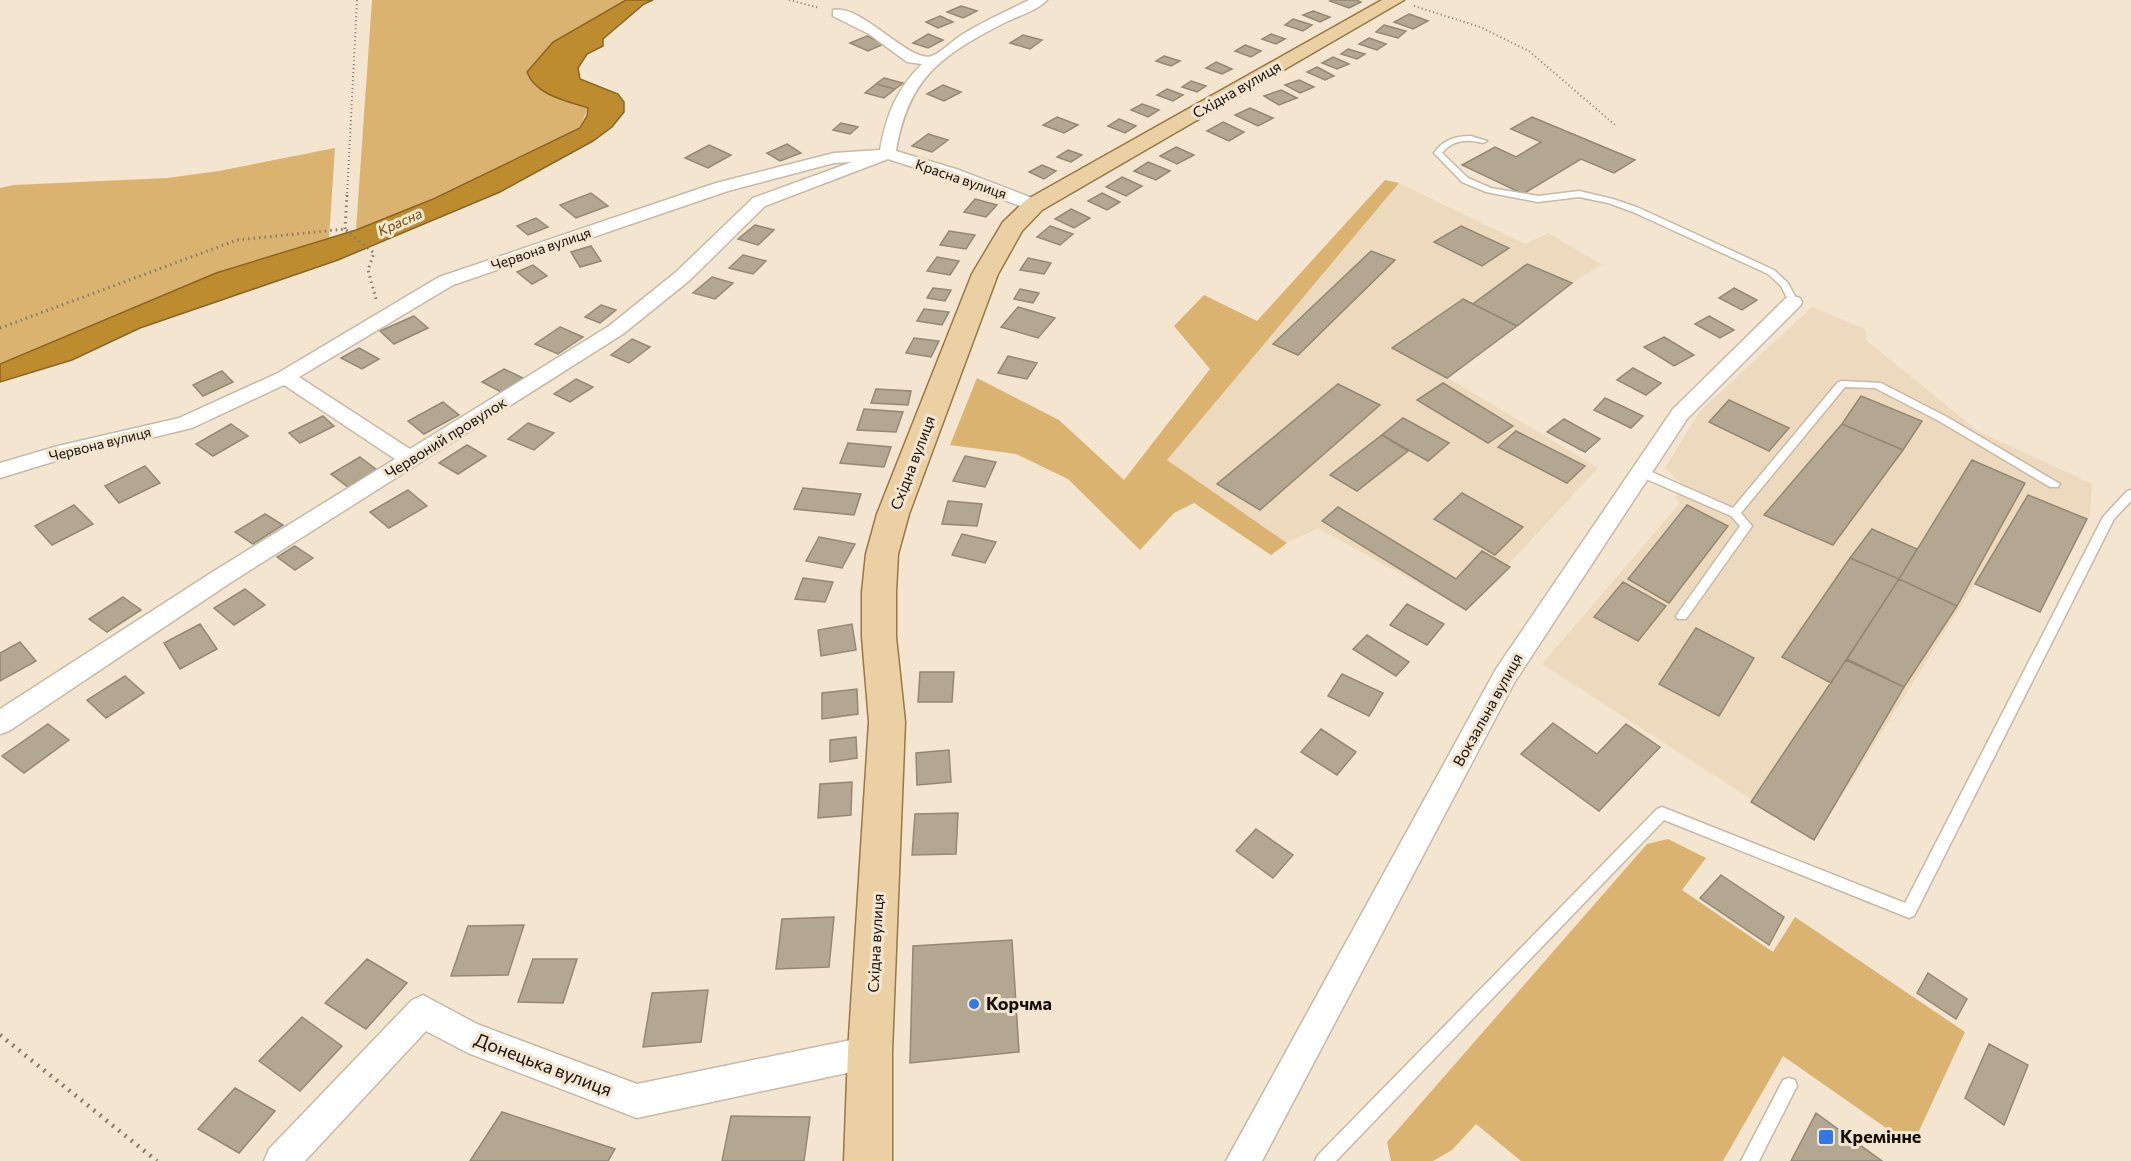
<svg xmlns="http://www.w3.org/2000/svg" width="2131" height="1161" font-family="Commissioner,sans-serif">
  <rect width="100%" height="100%" fill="#f3e5cf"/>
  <path fill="#eddabe" d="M 1399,183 L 1525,244 L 1548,233 L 1602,265 L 1573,282 L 1448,378 L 1598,468 L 1466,610 L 1318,528 L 1287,543 L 1167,460 Z
    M 1812,307 L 1865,329 L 1866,340 L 1978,431 L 2092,484 L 2090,515 L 2040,612 L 1975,584 L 1814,840 L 1542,664 L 1680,503 L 1675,498 L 1684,486 L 1665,468 L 1700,411 Z"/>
  <path fill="#dbb370" d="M 372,0 L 626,0 L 553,42 L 527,72 L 555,97 L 588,108 L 580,128 L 414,207 L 356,230 Z
    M 335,148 L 329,238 L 216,273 L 0,364 L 0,188 L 14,185 L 167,178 L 219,171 Z
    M 1385,180 L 1399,183 L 1167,460 L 1287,543 L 1271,555 L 1194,503 L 1174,513 L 1140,550 L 1068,479 L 1016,454 L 950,445 L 977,378 L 1059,420 L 1124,480 L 1210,369 L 1174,326 L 1204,295 L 1257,321 Z
    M 1668,839 L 1706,858 L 1682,890 L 1773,952 L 1795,917 L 1965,1032 L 1912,1146 L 1783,1056 L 1723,1161 L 1521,1161 L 1476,1124 L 1452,1150 L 1433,1161 L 1391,1161 L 1387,1142 L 1647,844 Z"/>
  <path fill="#bd8c2f" stroke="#8a6623" stroke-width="1.5" d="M 626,0 L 653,0 L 644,4 L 603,39 L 603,46 L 587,54 L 578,68 L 580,79 L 618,94 L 624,102 L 624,112 L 612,127 L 593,141 L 500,192 L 338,260 L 140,328 L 72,360 L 0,382 L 0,364 L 216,273 L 356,230 L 433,199 L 580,128 L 587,116 L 588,108 C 567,101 535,95 527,72 L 553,42 Z"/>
  <path fill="#b4a792" stroke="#948773" stroke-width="1.5" d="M 1333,0 L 1356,0 L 1361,2 L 1349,8 L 1330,1 Z
    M 961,6 L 977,11 L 963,18 L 947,12 Z
    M 1313,11 L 1330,17 L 1320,22 L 1303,15 Z
    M 1409,14 L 1428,21 L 1413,29 L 1394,22 Z
    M 940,16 L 953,22 L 938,28 L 926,22 Z
    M 1293,19 L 1312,25 L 1303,31 L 1285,25 Z
    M 1384,25 L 1406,31 L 1398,38 L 1376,32 Z
    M 928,34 L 943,40 L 928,48 L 913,43 Z
    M 1271,34 L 1285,39 L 1276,44 L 1262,39 Z
    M 1023,35 L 1042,40 L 1030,49 L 1010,43 Z
    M 867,36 L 884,44 L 868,51 L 850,43 Z
    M 1369,38 L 1386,44 L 1377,50 L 1359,44 Z
    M 1245,45 L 1261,51 L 1251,57 L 1235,51 Z
    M 1348,49 L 1365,54 L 1357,59 L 1341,54 Z
    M 1164,56 L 1180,61 L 1171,66 L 1156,61 Z
    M 1333,57 L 1349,64 L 1337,69 L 1322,63 Z
    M 1216,62 L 1232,69 L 1222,74 L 1206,68 Z
    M 1317,67 L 1334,76 L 1325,80 L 1307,72 Z
    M 884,78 L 903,83 L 895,89 L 876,84 Z
    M 1299,80 L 1314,87 L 1300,93 L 1285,85 Z
    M 1191,81 L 1206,86 L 1197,92 L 1182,87 Z
    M 876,84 L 895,89 L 884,98 L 865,93 Z
    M 943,85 L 961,92 L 944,101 L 927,94 Z
    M 1167,89 L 1183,95 L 1173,101 L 1157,95 Z
    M 1281,90 L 1297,98 L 1279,105 L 1264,96 Z
    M 1142,104 L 1159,110 L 1148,117 L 1131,110 Z
    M 1250,108 L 1273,118 L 1258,126 L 1235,115 Z
    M 1057,117 L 1078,125 L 1064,133 L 1043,125 Z
    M 1532,117 L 1635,160 L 1614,173 L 1581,159 L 1523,194 L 1462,165 L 1495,147 L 1516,157 L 1541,142 L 1511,129 Z
    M 1119,119 L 1136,126 L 1125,133 L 1108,126 Z
    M 1223,122 L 1244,132 L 1229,141 L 1207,131 Z
    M 841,123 L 858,127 L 850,134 L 833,130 Z
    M 928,134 L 948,140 L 932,152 L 912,146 Z
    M 787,144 L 801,153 L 780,161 L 767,153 Z
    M 709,145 L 731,155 L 708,168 L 685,158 Z
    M 1176,147 L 1194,155 L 1177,164 L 1160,156 Z
    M 1068,150 L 1082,155 L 1071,162 L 1057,157 Z
    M 1148,162 L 1170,171 L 1156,180 L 1134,171 Z
    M 1042,165 L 1056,171 L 1044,179 L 1029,172 Z
    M 1122,177 L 1142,186 L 1126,196 L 1106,187 Z
    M 591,193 L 608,206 L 576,218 L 560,205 Z
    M 1102,193 L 1120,202 L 1107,210 L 1088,201 Z
    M 975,199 L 997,205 L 986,217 L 964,212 Z
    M 1071,209 L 1090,218 L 1074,228 L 1055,219 Z
    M 536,218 L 548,227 L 528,235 L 517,226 Z
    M 755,225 L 774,230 L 758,245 L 738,239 Z
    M 1050,226 L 1073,234 L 1060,245 L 1037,237 Z
    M 1461,226 L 1509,248 L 1482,266 L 1434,242 Z
    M 949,231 L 975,235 L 966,249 L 940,245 Z
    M 591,246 L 601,261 L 580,267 L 571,252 Z
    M 1371,251 L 1395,260 L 1298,355 L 1273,344 Z
    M 743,255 L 766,261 L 753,274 L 729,268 Z
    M 937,257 L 959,261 L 950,275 L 927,271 Z
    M 1028,258 L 1051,263 L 1044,274 L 1020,270 Z
    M 1527,264 L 1572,283 L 1517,326 L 1473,304 Z
    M 533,265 L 547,276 L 532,284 L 517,272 Z
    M 712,277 L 733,283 L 715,299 L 693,293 Z
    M 933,288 L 951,290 L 945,301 L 927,298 Z
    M 1734,288 L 1757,300 L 1742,310 L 1719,298 Z
    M 1020,289 L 1039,293 L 1033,303 L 1014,299 Z
    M 1463,299 L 1517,326 L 1447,378 L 1392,348 Z
    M 601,305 L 616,310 L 600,323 L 585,317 Z
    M 1018,307 L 1055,318 L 1038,338 L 1001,327 Z
    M 924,309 L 949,312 L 942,325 L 917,321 Z
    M 414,316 L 428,328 L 394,344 L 380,331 Z
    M 1709,316 L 1734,330 L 1720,338 L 1695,324 Z
    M 560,327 L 583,337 L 558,354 L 535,344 Z
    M 1664,337 L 1694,355 L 1674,366 L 1644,347 Z
    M 914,338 L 939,341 L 931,357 L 906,353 Z
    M 632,339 L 650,347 L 629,363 L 611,355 Z
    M 359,348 L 379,359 L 362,369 L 341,358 Z
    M 1008,356 L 1037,363 L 1027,379 L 998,373 Z
    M 1633,368 L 1661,383 L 1646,395 L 1617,380 Z
    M 504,369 L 523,378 L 501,392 L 482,382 Z
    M 222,371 L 233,382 L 203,396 L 193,385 Z
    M 576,379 L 593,387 L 570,402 L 554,394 Z
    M 1443,383 L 1513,426 L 1488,443 L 1417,400 Z
    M 1338,384 L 1380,405 L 1260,510 L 1217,484 Z
    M 876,389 L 911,391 L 908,405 L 871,403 Z
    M 1861,396 L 1922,421 L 1903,450 L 1842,424 Z
    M 1605,398 L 1643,416 L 1631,428 L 1594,410 Z
    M 1729,400 L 1789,428 L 1769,451 L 1709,422 Z
    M 443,402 L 459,415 L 424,434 L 408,421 Z
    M 864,409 L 903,412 L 896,432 L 857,430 Z
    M 323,416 L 334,426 L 300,443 L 289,433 Z
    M 1403,418 L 1449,443 L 1428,461 L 1382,435 Z
    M 1564,419 L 1600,439 L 1585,452 L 1547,432 Z
    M 528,423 L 554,433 L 534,450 L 508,439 Z
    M 231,424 L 248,436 L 213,456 L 196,444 Z
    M 1842,424 L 1903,450 L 1833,545 L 1764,515 Z
    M 1516,431 L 1585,466 L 1567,483 L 1498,447 Z
    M 1382,435 L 1408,451 L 1357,491 L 1330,475 Z
    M 848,443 L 891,447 L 884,467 L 840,463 Z
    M 467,445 L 486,456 L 458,474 L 439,463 Z
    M 965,456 L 996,462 L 985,487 L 953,481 Z
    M 360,457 L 377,470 L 348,487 L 331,474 Z
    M 1972,460 L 2025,483 L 1957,606 L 1899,579 Z
    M 145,466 L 160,483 L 119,503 L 105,486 Z
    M 803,488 L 861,494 L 854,515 L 794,509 Z
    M 408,490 L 427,506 L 389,528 L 370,512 Z
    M 1462,493 L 1523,527 L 1495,555 L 1434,519 Z
    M 2028,495 L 2087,519 L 2040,612 L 1975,584 Z
    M 948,501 L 982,504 L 977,526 L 942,524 Z
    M 74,505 L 93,524 L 52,545 L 35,526 Z
    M 1687,505 L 1728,526 L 1669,603 L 1628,579 Z
    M 1338,507 L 1456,579 L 1482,551 L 1510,567 L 1466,610 L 1322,521 Z
    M 265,514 L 283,525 L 253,544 L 235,532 Z
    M 1872,529 L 1917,549 L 1899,579 L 1850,558 Z
    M 962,534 L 996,542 L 985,563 L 952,555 Z
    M 819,537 L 855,544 L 842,568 L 806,561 Z
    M 295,546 L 313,558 L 295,570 L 277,557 Z
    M 1850,558 L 1899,579 L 1831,683 L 1782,657 Z
    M 803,578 L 833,582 L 825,602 L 795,599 Z
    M 1899,579 L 1957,606 L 1904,687 L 1847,659 Z
    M 1623,582 L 1666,606 L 1638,641 L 1594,617 Z
    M 245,589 L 265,605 L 234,625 L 214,608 Z
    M 123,597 L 141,610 L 107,632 L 89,619 Z
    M 1407,604 L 1444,624 L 1427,645 L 1390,625 Z
    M 200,624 L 217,649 L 180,669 L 164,643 Z
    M 852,624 L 856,650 L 821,656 L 818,630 Z
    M 1696,628 L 1754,658 L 1719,716 L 1659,684 Z
    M 1367,635 L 1409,662 L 1396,676 L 1353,649 Z
    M 20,642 L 36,661 L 0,681 L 0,653 Z
    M 1846,660 L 1904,687 L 1814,840 L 1751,802 Z
    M 920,672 L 954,672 L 952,702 L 918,702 Z
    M 1342,674 L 1383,693 L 1369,716 L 1328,696 Z
    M 125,676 L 144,693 L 106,718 L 87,700 Z
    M 857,689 L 858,714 L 822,719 L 822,693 Z
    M 1553,723 L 1597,754 L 1626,724 L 1660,747 L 1599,811 L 1521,754 Z
    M 48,724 L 69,740 L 24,773 L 2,756 Z
    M 1321,729 L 1356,752 L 1337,775 L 1301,752 Z
    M 856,737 L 857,758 L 830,762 L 830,740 Z
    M 949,750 L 951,782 L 917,785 L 916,753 Z
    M 852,782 L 851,815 L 818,818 L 820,784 Z
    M 958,813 L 956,854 L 912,855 L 915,814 Z
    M 1256,829 L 1293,855 L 1273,878 L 1236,851 Z
    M 1721,875 L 1784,917 L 1769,945 L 1700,898 Z
    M 834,917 L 829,967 L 776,969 L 782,919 Z
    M 524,925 L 508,975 L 451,976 L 468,926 Z
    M 1012,940 L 1019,1052 L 910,1063 L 913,946 Z
    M 367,959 L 407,983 L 366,1029 L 325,1003 Z
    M 533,959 L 577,959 L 563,1003 L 518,1002 Z
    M 1928,973 L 1967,999 L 1956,1019 L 1917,993 Z
    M 708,990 L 701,1042 L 643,1047 L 652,993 Z
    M 302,1017 L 342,1046 L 300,1091 L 259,1061 Z
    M 1989,1044 L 2028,1065 L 2004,1125 L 1965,1098 Z
    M 235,1088 L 275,1111 L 239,1153 L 198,1129 Z
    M 502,1112 L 615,1149 L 608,1161 L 470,1161 Z
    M 1816,1113 L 1882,1161 L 1791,1161 Z
    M 731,1116 L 810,1117 L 804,1161 L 722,1161 Z"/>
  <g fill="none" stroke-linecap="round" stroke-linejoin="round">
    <defs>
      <path id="service" d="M 1471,136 L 1487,141 L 1483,143 C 1468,139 1453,139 1442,153 L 1468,178 L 1491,188 L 1538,196 L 1579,191 L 1613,199 L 1639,208 L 1774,270 L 1788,283 L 1798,302 L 1796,304 L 1790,304 L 1781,286 L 1768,274 L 1633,212 L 1608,203 L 1579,197 L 1538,202 L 1486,192 L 1462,182 L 1434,153 C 1443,140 1455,136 1471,136 Z
        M 1842,381 L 1881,383 L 1947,417 L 2060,484 L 2058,487 L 2050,487 L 1939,421 L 1875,388 L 1845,387 L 1741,513 L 1752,526 L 1750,529 L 1686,619 L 1678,619 L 1676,616 L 1678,613 L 1740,526 L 1731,516 L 1637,475 L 1635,472 L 1637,469 L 1645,469 L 1733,508 L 1838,382 Z
        M 2131,490 L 2131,501 L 2114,519 L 1914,916 L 1909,918 L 1664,820 L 1336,1161 L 1315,1161 L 1318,1155 L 1657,809 L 1662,807 L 1667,809 L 1905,903 L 2103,517 L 2127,491 Z
        M 1789,1078 L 1795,1080 L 1797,1086 L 1759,1161 L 1741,1161 L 1783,1080 Z"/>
      <path id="minor" d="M 1029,0 L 1047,0 C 1037,11 1015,17 1002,24 C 940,56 908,79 896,151 L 956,169 L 1040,201 L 1043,205 L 1040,209 L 1028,209 L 944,177 L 888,159 L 765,206 L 690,280 L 623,334 L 230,583 L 9,731 L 0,734 L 0,709 L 214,571 L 395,459 L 284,385 L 192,428 L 62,459 L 0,478 L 0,463 L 58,446 L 179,418 L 278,373 L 439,277 L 716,183 L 834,153 L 880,150 C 886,116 897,88 922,64 L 907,62 L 869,34 L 833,16 L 833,10 C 861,3 910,64 932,56 C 942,52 953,40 963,34 C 984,21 1007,11 1029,0 ZM 852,162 L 753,198 L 676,272 L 609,326 L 410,449 L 299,377 L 453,285 L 728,191 L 834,163 Z
        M 1793,296 L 1800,298 L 1802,302 L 1800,306 L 1687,419 L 1514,683 L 1262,1161 L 1226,1161 L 1496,669 L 1673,409 L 1786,298 Z
        M 423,995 L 477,1024 L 637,1084 L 870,1036 L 882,1040 L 886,1052 L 882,1064 L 870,1068 L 637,1118 L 468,1053 L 426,1031 L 305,1161 L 264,1161 L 269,1149 L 412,1000 Z"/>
      <path id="primary" d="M 1382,0 L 1404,0 L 1042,210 L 1022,231 L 998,274 L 909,514 L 898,554 L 896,592 L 896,637 L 905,722 L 892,1052 L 892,1161 L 844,1161 L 848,1052 L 869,722 L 862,637 L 862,592 L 866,554 L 877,514 L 972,274 L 1003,222 L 1026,200 Z"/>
    </defs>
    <use href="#service" stroke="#c7b9a4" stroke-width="3"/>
    <use href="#minor" stroke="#c7b9a4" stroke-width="3"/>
    <use href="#primary" stroke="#977846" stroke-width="3"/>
    <path stroke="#847b6c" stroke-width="2" stroke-dasharray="1 3" stroke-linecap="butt" d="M 789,0 L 820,8
      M 1414,6 L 1480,27 L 1529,51 L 1615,125
      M 347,197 L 357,0"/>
    <path stroke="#847b6c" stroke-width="3" stroke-dasharray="1.5 4" stroke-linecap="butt" d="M 345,229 L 347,195
      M 0,328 L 237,240 L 345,229 L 374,253 L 368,270 L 376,299"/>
    <path stroke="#847b6c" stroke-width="4.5" stroke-dasharray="2 6" stroke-linecap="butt" d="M 0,1035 L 157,1161"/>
    <use href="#service" fill="#fff" fill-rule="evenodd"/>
    <use href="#minor" fill="#fff" fill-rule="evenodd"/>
    <use href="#primary" fill="#ebd0a4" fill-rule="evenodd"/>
  </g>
  <g fill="#3379e6" stroke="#f3e5cf" stroke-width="2">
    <circle cx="974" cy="1004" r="6"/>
    <rect x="1818" y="1129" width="16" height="16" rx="3"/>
  </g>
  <g text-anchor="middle" stroke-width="6" stroke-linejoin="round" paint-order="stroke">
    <g font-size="14" fill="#140f08" stroke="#f3e5cf">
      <text transform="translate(961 179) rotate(19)" y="5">Красна вулиця</text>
      <text transform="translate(541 249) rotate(-19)" y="5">Червона вулиця</text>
      <text transform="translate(100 444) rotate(-14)" y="5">Червона вулиця</text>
    </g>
    <g font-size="14" font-style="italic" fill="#725009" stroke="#f3e5cf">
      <text transform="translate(400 222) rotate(-24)" y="5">Красна</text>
    </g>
    <g font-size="15" fill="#140f08" stroke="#f3e5cf">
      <text transform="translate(1237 90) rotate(-30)" y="5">Східна вулиця</text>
      <text transform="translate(446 438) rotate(-32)" y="5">Червоний провулок</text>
      <text transform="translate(913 463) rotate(-69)" y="5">Східна вулиця</text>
      <text transform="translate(1488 710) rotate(-61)" y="5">Вокзальна вулиця</text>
      <text transform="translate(876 943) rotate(-87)" y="5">Східна вулиця</text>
    </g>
    <g font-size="18" font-weight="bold" fill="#140f08" stroke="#f3e5cf" text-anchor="start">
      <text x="986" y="1010">Корчма</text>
      <text x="1840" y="1143">Кремінне</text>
    </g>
    <g font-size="18" fill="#140f08" stroke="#f3e5cf">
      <text transform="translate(543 1065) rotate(21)" y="6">Донецька вулиця</text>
    </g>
  </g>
</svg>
